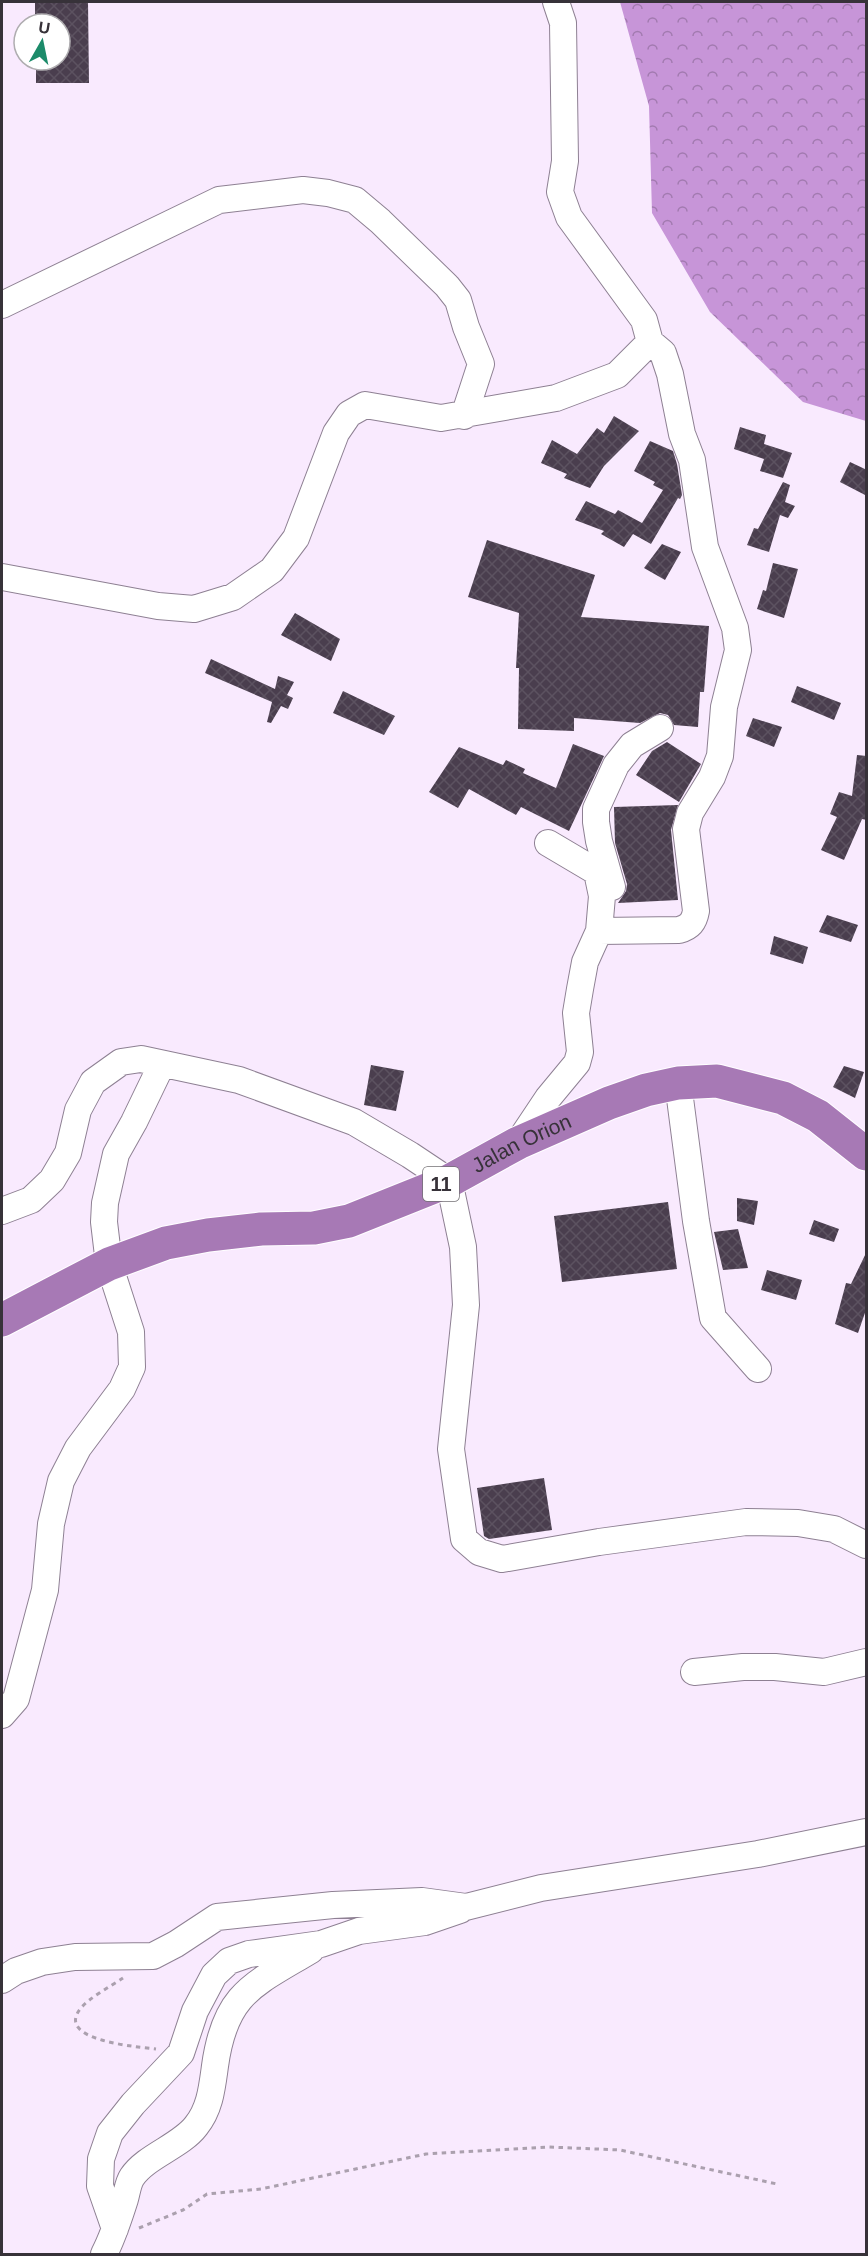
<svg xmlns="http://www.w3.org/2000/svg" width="868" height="2256" font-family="Arial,sans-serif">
  <defs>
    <pattern id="forest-crowns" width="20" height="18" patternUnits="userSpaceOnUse" patternTransform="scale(1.5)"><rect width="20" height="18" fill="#c795d8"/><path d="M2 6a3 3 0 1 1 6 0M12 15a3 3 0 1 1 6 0" fill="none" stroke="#a27ab0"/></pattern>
    <pattern id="building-cross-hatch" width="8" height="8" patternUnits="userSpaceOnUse" patternTransform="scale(1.5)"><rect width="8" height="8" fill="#4a3e4e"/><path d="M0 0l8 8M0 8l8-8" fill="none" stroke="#5c5260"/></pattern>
  </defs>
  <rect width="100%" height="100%" fill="#f9eafe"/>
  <path fill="url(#forest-crowns)" d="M 620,2 L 866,2 L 866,421 L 803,402 L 710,312 L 652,213 L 649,106 Z"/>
  <path fill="url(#building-cross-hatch)" d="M 35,2 L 88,2 L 89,83 L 36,83 L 36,60 L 60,60 L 60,24 L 35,24 Z
    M 614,416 L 639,431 L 604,466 L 590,488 L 564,478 L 567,474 L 541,463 L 552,440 L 577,454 L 597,428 L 604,433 Z
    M 740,427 L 766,435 L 764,444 L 792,453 L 783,478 L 760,471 L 764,459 L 734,449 Z
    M 650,441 L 673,451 L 677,464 L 682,495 L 680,499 L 678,498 L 651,544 L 633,534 L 624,547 L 601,534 L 604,531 L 575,520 L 586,501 L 615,514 L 618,510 L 642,523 L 663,490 L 653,485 L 655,482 L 634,471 Z
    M 850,462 L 867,470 L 867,496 L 840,482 Z
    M 783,482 L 790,485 L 785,502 L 795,506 L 788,518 L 780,515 L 769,552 L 747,545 L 754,528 L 758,529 Z
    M 487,540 L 595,575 L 581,617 L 709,626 L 704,692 L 700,692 L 698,727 L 674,725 L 668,715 L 660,713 L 640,723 L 574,718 L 574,731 L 518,729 L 519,668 L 516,668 L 519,613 L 468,597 Z
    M 662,544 L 681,552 L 665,580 L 644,568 Z
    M 773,563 L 798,569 L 784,618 L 757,609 L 763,590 L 766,591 Z
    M 295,613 L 340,639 L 331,661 L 281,635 Z
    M 211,659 L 275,689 L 278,676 L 294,682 L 287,695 L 293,698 L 288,709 L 281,706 L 271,723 L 267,722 L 272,702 L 205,673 Z
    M 797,686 L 841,703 L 834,720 L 791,702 Z
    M 343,691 L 395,716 L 384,735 L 333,713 Z
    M 753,718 L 782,727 L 774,747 L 746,736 Z
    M 667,742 L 701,764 L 679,802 L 636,775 L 652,751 Z
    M 573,744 L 604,756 L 569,831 L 521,807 L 516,815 L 469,789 L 458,808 L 429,792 L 459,747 L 503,765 L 506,760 L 525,769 L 523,773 L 556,788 Z
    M 857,755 L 867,756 L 867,820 L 862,819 L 844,860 L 821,850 L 837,817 L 830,814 L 839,792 L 852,796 Z
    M 678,805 L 671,830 L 678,900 L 618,903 L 626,891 L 627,884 L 615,843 L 614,807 Z
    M 827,915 L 858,925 L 851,942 L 819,932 Z
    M 774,936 L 808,947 L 803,964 L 770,954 Z
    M 371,1065 L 404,1071 L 396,1111 L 364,1105 Z
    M 844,1066 L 864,1072 L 855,1098 L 833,1087 Z
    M 737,1198 L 758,1201 L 754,1225 L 737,1221 Z
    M 668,1202 L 677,1269 L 562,1282 L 554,1216 Z
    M 814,1220 L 839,1229 L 834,1242 L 809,1234 Z
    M 738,1229 L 748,1268 L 723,1270 L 714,1232 Z
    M 867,1251 L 867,1307 L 858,1333 L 835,1324 L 846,1283 L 851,1284 Z
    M 767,1270 L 802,1280 L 796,1300 L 761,1290 Z
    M 544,1478 L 552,1530 L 489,1539 L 484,1536 L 477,1488 Z"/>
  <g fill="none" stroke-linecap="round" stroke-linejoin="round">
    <defs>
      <path id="minor" d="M 556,2 L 563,23 L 565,161 L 560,192 L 569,217 L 644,320 L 650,342 L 663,353 L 670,374 L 682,434 L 692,460 L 705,547 L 735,628 L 738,650 L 724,707 L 720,756 L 712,777 L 690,813 L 686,829 L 696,911 C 694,922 690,927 679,930 L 599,931
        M 2,305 L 219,200 L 303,190 L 328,193 L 355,200 L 380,221 L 447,286 L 458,300 L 466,327 L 481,364 L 464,416
        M 2,577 L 158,606 L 194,609 L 233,597 L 272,570 L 296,538 L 336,433 L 349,414 L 365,405 L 441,418 L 556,398 L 617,375 L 650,342
        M 612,887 L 599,841 L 596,822 L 596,809 L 616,765 L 632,745 L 660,728
        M 678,1083 L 696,1221 L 713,1318 L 758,1369
        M 518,1143 L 548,1098 L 577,1063 L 580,1052 L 576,1013 L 580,989 L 585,962 L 599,931 L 602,896 L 597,872 L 548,843
        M 2,1211 L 31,1200 L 52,1180 L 68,1153 L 78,1110 L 93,1082 L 121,1062 L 141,1059 L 239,1080 L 354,1122 L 410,1155 L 449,1181 L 463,1247 L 466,1305 L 451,1449 L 464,1539 L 479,1552 L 502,1559 L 599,1542 L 746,1522 L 798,1523 L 834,1529 L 866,1545
        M 694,1672 L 743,1667 L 775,1667 L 824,1672 L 866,1662
        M 2,1715 L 16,1699 L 45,1590 L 51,1524 L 61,1481 L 78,1448 L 122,1389 L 132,1367 L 131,1332 L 109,1264 L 104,1222 L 105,1203 L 116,1154 L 134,1122 L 162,1064
        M 2,1980 L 16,1971 L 42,1962 L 75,1957 L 153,1956 L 176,1944 L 217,1917 L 333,1905 L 422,1901 L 466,1907 L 541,1888 L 758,1854 L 866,1832
        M 115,2229 L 100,2186 L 101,2159 L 110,2133 L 133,2104 L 181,2053 L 195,2011 L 214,1975 L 229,1961 L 249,1954 L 321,1944 L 359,1931 L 425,1922 L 460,1910
        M 104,2254 C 113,2237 119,2218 125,2199 C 127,2192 128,2183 132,2177 C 146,2156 181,2146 196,2126 C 210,2109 212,2088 215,2066 C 225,1993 253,1985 311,1950"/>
      <g id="highway">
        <path id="s1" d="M 2,1320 L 109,1264 L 166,1243 L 208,1235 L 261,1229 L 314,1228 L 349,1221 L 449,1181 L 518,1143 L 609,1103 L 646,1090 L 678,1083 L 717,1081 L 783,1098 L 818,1116 L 866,1154"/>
      </g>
    </defs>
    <use href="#minor" stroke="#8e8093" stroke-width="28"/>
    <use href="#highway" stroke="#fff" stroke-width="35"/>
    <path stroke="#aba0ae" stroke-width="3" stroke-dasharray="4.5 4.5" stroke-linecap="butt" d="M 123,1978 C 111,1986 89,1998 81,2008 C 53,2041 140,2047 156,2049
      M 139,2228 L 183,2210 L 207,2194 L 261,2189 L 426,2154 L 549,2147 L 620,2150 L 777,2184"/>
    <use href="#minor" stroke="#fff" stroke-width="26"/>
    <use href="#highway" stroke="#a779b5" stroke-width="33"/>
  </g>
  <g text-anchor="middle" stroke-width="6" stroke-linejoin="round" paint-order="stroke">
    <rect fill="#fff" stroke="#737074" stroke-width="1.5" x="423" y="1167" width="36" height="34" rx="4.5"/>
    <g font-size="20" font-weight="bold" fill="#373239">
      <text x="441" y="1191">11</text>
    </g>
    <g font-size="21" fill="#373239" stroke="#fff">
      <text dy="7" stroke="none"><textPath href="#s1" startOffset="556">Jalan Orion</textPath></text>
    </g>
  </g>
  <rect width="868" height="2256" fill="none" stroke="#373239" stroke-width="6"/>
  <g transform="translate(42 42) rotate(9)"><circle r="28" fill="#ffffff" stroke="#afadb0" stroke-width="1.5"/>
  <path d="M0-4.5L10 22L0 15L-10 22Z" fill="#1c8b6a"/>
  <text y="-9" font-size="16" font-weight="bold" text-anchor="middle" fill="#373239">U</text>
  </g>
</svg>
